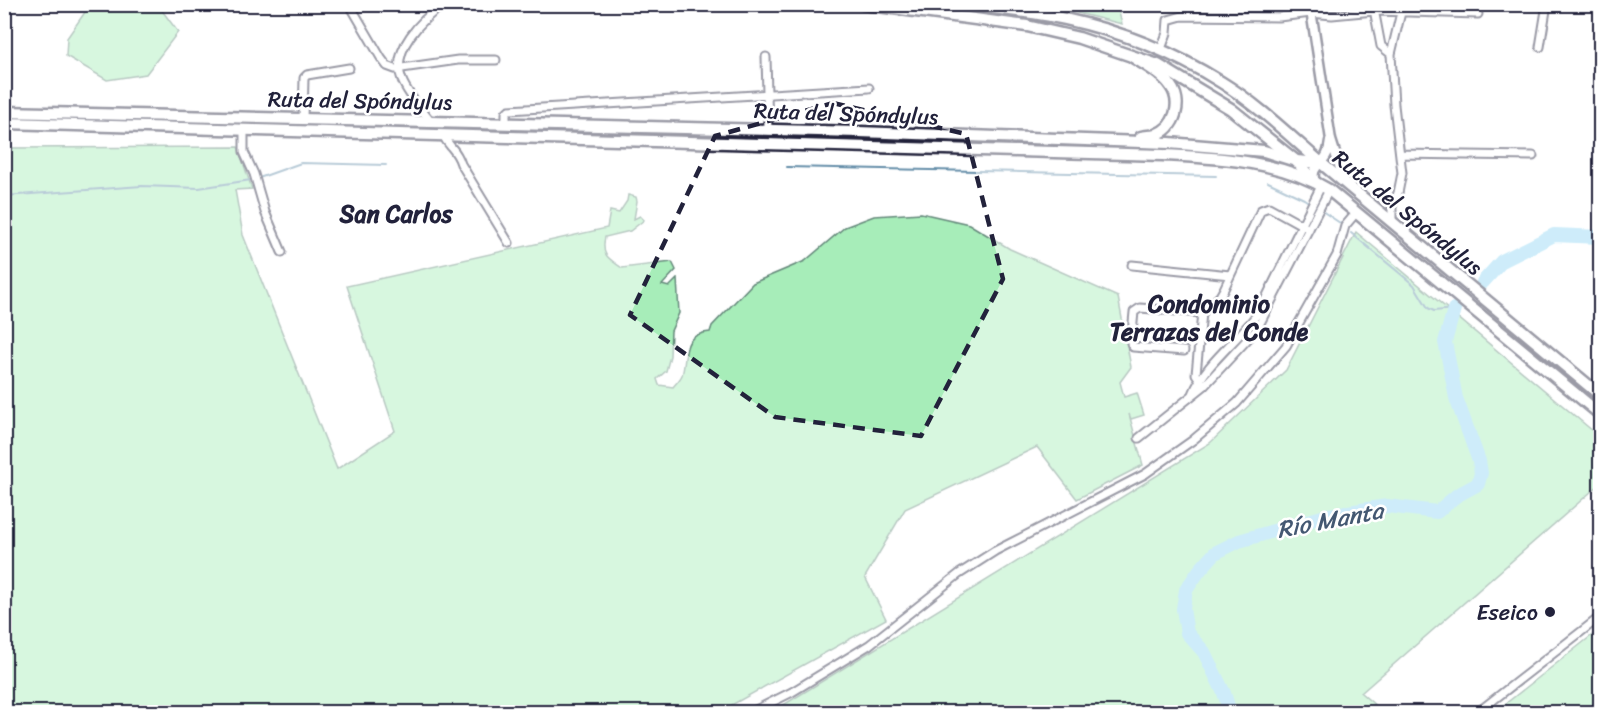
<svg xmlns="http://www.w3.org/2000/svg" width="1605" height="717" font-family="Sriracha,sans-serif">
  <rect width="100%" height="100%" fill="#fff"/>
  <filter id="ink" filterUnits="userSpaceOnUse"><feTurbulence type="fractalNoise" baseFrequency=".0167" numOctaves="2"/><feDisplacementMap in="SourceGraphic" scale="12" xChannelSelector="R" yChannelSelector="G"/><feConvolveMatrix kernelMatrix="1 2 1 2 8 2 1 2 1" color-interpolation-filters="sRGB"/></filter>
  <g filter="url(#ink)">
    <path fill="#a7edb9" stroke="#64887a" stroke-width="1.5" d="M 127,5 L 158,5 L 178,32 L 146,74 L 107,80 L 66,56 L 67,38 L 90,5 Z
      M 1045,5 L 1117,5 L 1122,24 Z
      M 238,147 L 252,189 L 235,190 L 243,235 L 337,469 L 395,431 L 347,286 L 607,228 L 610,211 L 619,213 L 627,201 L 628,195 L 636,197 L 637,201 L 634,219 L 640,216 L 644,220 L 630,231 L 605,237 C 601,256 608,258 622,268 L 672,262 L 676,270 L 662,285 L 669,287 L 677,279 L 679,313 L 671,331 L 670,356 L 666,371 L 657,379 L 659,385 L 673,387 C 676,383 680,380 682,375 C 688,356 680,334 710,332 L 712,326 L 753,283 L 805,261 L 845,227 L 874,216 L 921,213 L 969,224 L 1010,249 L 1118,297 L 1131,367 L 1120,382 L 1124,397 L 1137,393 L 1144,415 L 1131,419 L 1129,414 L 1143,465 L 1077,499 L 1037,447 L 905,509 L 865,577 L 886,619 L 719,712 L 5,712 L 5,148 Z
      M 1356,232 L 1600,437 L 1600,484 L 1361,693 L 1383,712 L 772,712 L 1210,443 L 1286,370 Z
      M 1600,629 L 1600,712 L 1495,712 Z"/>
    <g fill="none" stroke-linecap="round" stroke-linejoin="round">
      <path stroke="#658ea9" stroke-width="2" d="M 787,167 L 1216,176
        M 259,178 L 301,163 L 386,165
        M 1268,182 L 1304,199 L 1340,223
        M 4,196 L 142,186 L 199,188 L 251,180
        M 1351,233 L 1414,285 L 1428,308 L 1434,311 L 1454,309"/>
      <path stroke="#92d6f3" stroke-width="14" d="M 1483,282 L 1502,261 L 1554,235 L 1600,237
        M 1230,712 L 1224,693 L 1204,652 L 1187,633 L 1183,609 L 1186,590 L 1199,571 L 1215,553 L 1239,541 L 1329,515 L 1387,506 L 1437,512 L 1456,496 L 1478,484 L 1481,473 L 1479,461 L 1456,398 L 1445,342 L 1454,309"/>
      <defs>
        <path id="minor" d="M 1373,4 L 1381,46 L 1391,54
          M 350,5 L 381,58 L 387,66 L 395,69 L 458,60 L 496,60
          M 1540,47 L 1547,4
          M 1161,49 L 1167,33 L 1168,20 L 1182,16 L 1279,17 L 1311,13 L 1332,15 L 1374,11 L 1478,14
          M 766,57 L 768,130
          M 303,119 L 304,78 L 307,75 L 349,68
          M 431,122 C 421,109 408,95 402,80 C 390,50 422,19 444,4
          M 506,124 L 506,113 L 509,110 L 869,88
          M 244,129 L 244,152 L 254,174 L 265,212 L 282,252
          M 443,135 C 449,148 456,148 461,164 L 509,243
          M 1400,154 L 1533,156
          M 1392,220 L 1392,206 L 1398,193 L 1402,173 L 1394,105 L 1391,54 L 1403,4
          M 1132,265 L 1230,275
          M 1184,351 L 1133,347 L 1131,343 L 1134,312 L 1140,308 L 1202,313
          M 1204,386 L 1196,374 L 1202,313 L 1220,296 L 1224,289 L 1261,210 L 1269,207 L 1309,229
          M 1193,394 C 1206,361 1241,339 1260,310 L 1321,186
          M 1139,438 L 1204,386 L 1257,329 L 1329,190
          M 752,712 L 792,692 L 869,645 L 959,574 L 995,551 L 1145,474 L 1193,440 L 1237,403 L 1286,346 L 1337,255 L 1345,226 L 1356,213
          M 1478,712 L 1600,617"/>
        <path id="tertiary" d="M 1310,4 L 1331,140 L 1344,181
          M 1315,182 C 1310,168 1320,166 1326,156 C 1329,151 1329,146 1330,141"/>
        <path id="primary" d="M 863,4 L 1027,26 L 1079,38 L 1158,65 L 1231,109 L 1296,161 L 1315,182
          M 961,4 C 995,9 1031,11 1065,19 C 1120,31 1173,52 1221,82 C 1257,104 1289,135 1321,163"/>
        <path id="trunk" d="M 1133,57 C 1145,65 1162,73 1170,85 C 1183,102 1176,128 1155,135 C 1151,136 1146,136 1141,137
          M 4,112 L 859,132 L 1169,143 L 1264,151 L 1296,161 L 1321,163 L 1600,395
          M 4,123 L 1163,155 C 1219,158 1279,160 1329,190 L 1600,414"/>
      </defs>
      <use href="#minor" stroke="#22223b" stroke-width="11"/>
      <use href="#tertiary" stroke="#22223b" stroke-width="13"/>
      <use href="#primary" stroke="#22223b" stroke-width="15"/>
      <use href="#trunk" stroke="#22223b" stroke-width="15"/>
      <use href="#minor" stroke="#fff" stroke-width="7"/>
      <use href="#tertiary" stroke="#fff" stroke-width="8"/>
      <use href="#primary" stroke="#fff" stroke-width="10"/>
      <use href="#trunk" stroke="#fff" stroke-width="10"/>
    </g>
  </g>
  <path d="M0 0H1605V717H0ZM 833,103 L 966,134 L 1003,279 L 921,436 L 775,417 L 630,315 L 715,136 Z" fill="#fff" fill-opacity=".55" fill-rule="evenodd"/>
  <path fill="none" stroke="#22223b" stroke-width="4.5" stroke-dasharray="12 8" stroke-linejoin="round" d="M 833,103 L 966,134 L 1003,279 L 921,436 L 775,417 L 630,315 L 715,136 Z"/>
  <circle fill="#22223b" stroke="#fff" stroke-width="2" cx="1550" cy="612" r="6"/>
  <g text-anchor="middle" stroke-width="5" stroke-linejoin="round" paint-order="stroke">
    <g font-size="22" fill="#22223b" stroke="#fff">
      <text transform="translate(360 100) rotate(1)" y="8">Ruta del Spóndylus</text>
      <text transform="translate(846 113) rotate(2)" y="8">Ruta del Spóndylus</text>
      <text transform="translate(1408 212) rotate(39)" y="8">Ruta del Spóndylus</text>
    </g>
    <g font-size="22" fill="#22223b" stroke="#fff" text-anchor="end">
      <text x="1538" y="620">Eseico</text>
    </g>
    <g font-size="24" font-weight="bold" fill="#22223b" stroke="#fff">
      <text x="396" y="222">San Carlos</text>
      <text x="1209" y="312">Condominio<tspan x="1209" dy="28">Terrazas del Conde</tspan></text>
    </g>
    <g font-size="24" font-style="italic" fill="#445872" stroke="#fff">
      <text transform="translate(1330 520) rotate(-11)" y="8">Río Manta</text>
    </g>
  </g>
  <rect width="1605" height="717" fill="none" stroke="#fff" stroke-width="24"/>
  <rect x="12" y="12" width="1581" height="693" fill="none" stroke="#22223b" stroke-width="2" filter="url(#ink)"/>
</svg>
